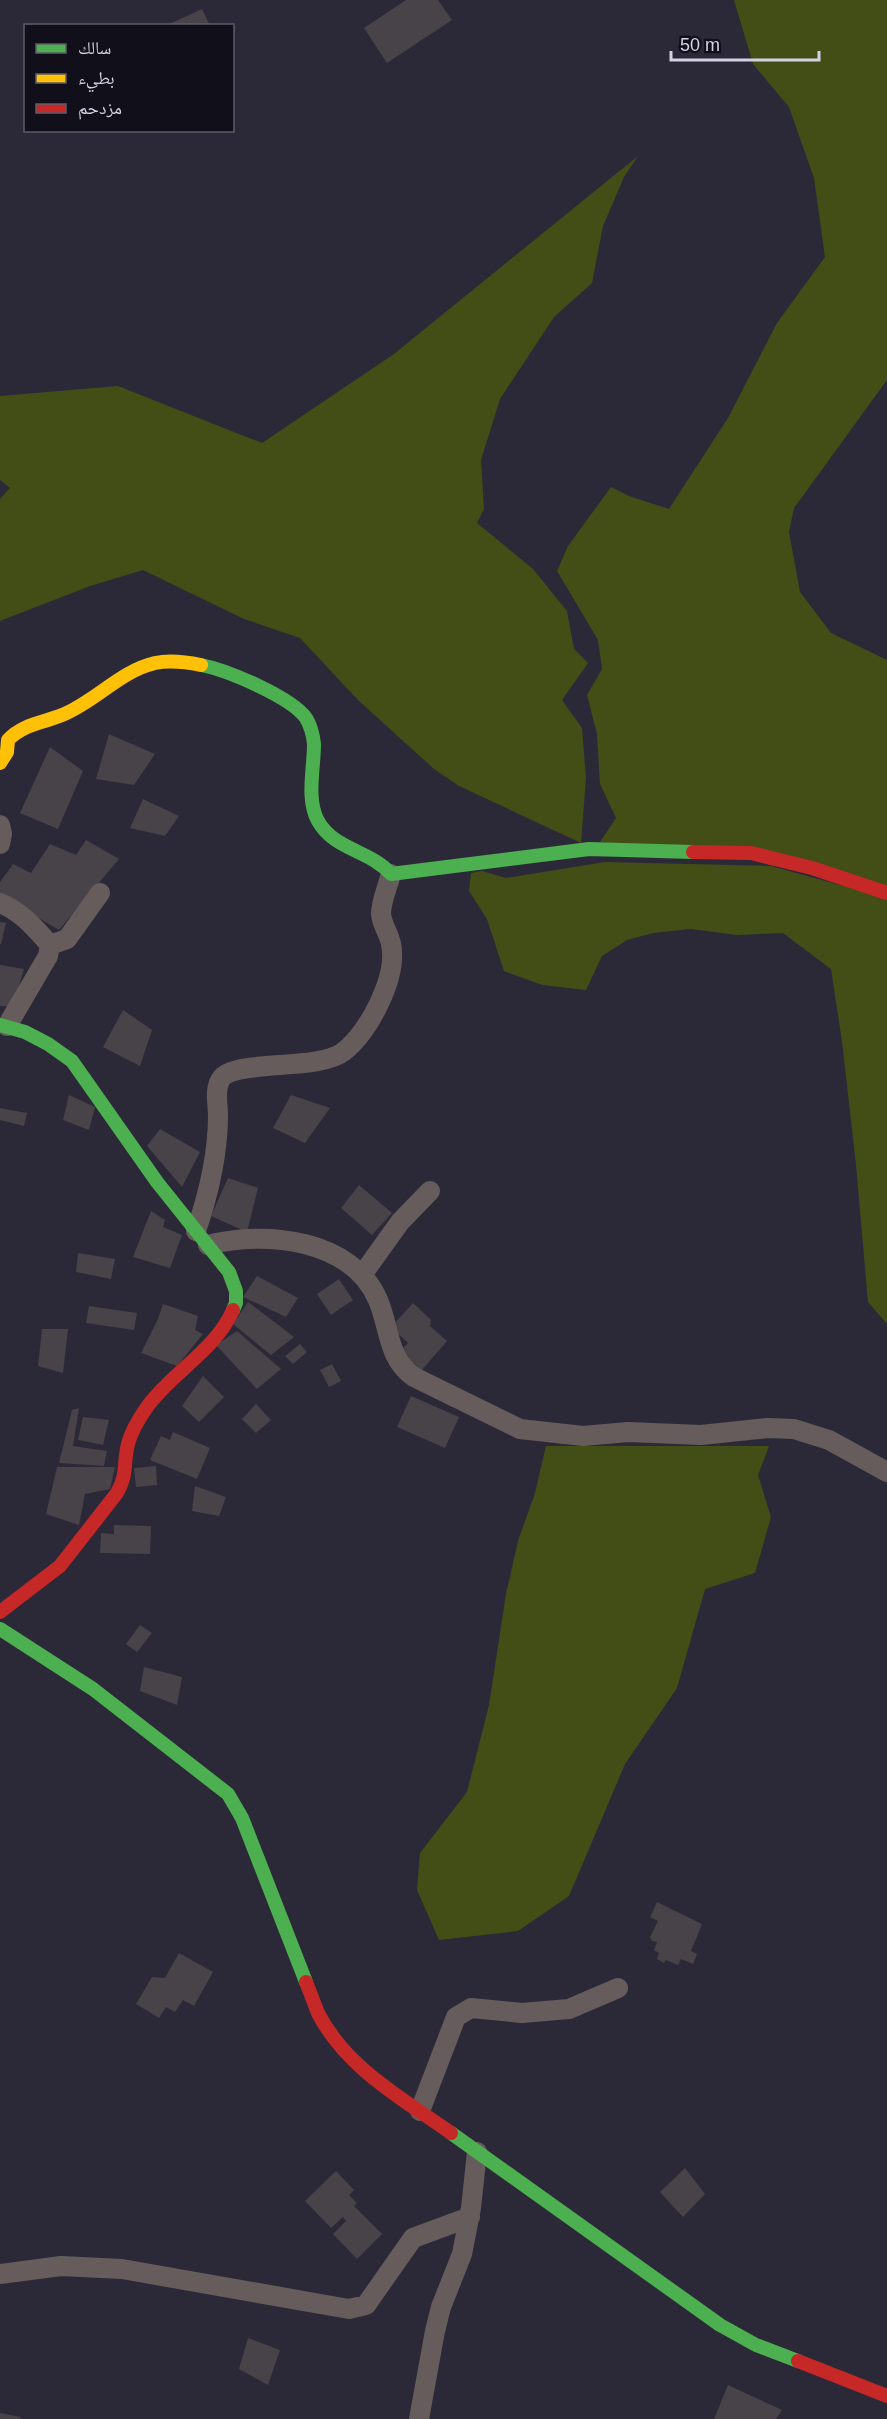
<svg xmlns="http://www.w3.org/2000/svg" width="887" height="2419" font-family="Helvetica,'Noto Naskh Arabic',sans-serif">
  <rect width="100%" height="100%" fill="#2b2937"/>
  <path fill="#434e16" d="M 734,0 L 887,0 L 887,380 L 794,508 L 789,532 L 800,592 L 831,633 L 887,660 L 887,891 L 818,868 L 600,842 L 616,818 L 600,784 L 597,734 L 587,695 L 602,669 L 598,640 L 557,571 L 568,546 L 611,487 L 629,496 L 669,509 L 728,418 L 777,323 L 825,257 L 814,178 L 789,107 L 753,64 Z
    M 638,156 L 624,177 L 603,226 L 592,283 L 554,317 L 500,399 L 481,460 L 484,509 L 477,523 L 533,569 L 567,611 L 574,649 L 588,663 L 562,700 L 582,728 L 586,778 L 581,843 L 459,786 L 434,769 L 358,700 L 300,638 L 244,619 L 143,570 L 90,586 L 0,621 L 0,499 L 10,488 L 0,480 L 0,396 L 118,386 L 262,443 L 394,354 Z
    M 605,862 L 771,866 L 887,898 L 887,1324 L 868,1302 L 856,1165 L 842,1041 L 831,969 L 783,933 L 737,935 L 691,929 L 653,933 L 627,940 L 602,956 L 586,990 L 542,985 L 504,971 L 487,919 L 469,891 L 471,873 L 482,871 L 506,878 Z
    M 546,1446 L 769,1446 L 758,1475 L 771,1517 L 755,1573 L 705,1589 L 677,1688 L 625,1764 L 569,1896 L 518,1931 L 439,1940 L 417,1890 L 420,1853 L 467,1792 L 489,1705 L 506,1594 L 518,1541 L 535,1493 Z"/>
  <path fill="#484249" d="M 406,0 L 438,0 L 452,20 L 387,63 L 364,28 Z
    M 202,9 L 210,26 L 165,26 Z
    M 109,734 L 155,754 L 134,785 L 96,779 Z
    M 50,747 L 83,771 L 58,829 L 20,813 Z
    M 143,799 L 179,816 L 165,836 L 130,828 Z
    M 86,840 L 119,859 L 59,930 L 0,895 L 0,882 L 13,864 L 31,873 L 50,844 L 76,855 Z
    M 0,922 L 6,923 L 1,944 L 0,944 Z
    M 0,965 L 24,969 L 13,1007 L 0,1006 Z
    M 123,1010 L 152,1030 L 140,1066 L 103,1047 Z
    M 69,1095 L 95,1107 L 89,1130 L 63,1120 Z
    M 291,1095 L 330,1108 L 305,1143 L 273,1128 Z
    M 0,1108 L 27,1113 L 24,1126 L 0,1120 Z
    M 160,1129 L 200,1152 L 182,1187 L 147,1146 Z
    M 228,1178 L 258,1188 L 247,1232 L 211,1216 Z
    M 359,1185 L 392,1213 L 372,1235 L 341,1208 Z
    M 151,1211 L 165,1220 L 163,1227 L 182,1235 L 170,1268 L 133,1257 Z
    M 78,1253 L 115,1259 L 111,1279 L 76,1272 Z
    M 257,1276 L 298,1298 L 286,1317 L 243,1297 Z
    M 339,1279 L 353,1300 L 331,1315 L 317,1294 Z
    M 248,1302 L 294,1337 L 271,1355 L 233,1324 Z
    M 413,1303 L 431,1320 L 430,1326 L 447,1341 L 421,1371 L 407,1358 L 397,1354 L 408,1343 L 391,1327 Z
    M 163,1304 L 198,1316 L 195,1330 L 203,1334 L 177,1366 L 141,1353 L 158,1319 Z
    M 89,1306 L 137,1313 L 134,1330 L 86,1323 Z
    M 42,1329 L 68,1329 L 63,1373 L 38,1366 Z
    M 237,1331 L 281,1369 L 257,1389 L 216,1345 Z
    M 300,1344 L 307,1352 L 293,1364 L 285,1356 Z
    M 332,1364 L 341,1381 L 329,1387 L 320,1370 Z
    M 203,1376 L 224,1397 L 199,1422 L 182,1406 Z
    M 411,1396 L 459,1417 L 445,1448 L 397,1427 Z
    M 256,1404 L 271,1420 L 256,1433 L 242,1419 Z
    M 79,1408 L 73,1446 L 107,1451 L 104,1466 L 59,1463 L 72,1410 Z
    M 83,1417 L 109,1420 L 103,1445 L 78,1440 Z
    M 173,1432 L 210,1448 L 197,1479 L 150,1460 L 161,1436 L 170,1440 Z
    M 156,1466 L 157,1485 L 136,1487 L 134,1468 Z
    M 57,1467 L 115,1467 L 110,1489 L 85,1494 L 79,1525 L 46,1514 Z
    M 195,1486 L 226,1497 L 219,1516 L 192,1511 Z
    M 114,1525 L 151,1526 L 150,1554 L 100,1553 L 101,1533 L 114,1534 Z
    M 140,1625 L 152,1633 L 137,1652 L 126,1644 Z
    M 144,1667 L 182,1677 L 177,1705 L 140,1691 Z
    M 657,1902 L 702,1924 L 691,1951 L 697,1954 L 693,1964 L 681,1959 L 678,1965 L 666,1960 L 664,1963 L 657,1959 L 659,1953 L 654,1950 L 657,1942 L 652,1941 L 650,1937 L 658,1921 L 650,1917 Z
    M 179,1953 L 213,1972 L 194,2006 L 183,2000 L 175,2012 L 166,2007 L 159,2018 L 136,2004 L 152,1977 L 165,1978 Z
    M 685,2168 L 705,2194 L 683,2217 L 660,2192 Z
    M 336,2171 L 354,2190 L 349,2195 L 357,2203 L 354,2206 L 382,2234 L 357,2259 L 333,2234 L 346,2221 L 343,2217 L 331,2228 L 305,2201 Z
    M 248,2338 L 280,2350 L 268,2385 L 239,2369 Z
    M 728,2385 L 782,2410 L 776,2419 L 714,2419 Z
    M 0,2413 L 21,2417 L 20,2419 L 0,2419 Z"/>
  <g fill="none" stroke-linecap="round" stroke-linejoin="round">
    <path stroke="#665c5c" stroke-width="20" d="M 0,825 L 2,834 L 0,844
      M 0,903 C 22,912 35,928 50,945 L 48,956 L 7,1026
      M 50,945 L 67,939 L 100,893
      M 196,1231 C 209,1193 218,1155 218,1115 C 218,1104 214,1089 221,1079 C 233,1059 319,1071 343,1052 C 369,1033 398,976 391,944 C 389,933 382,925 381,914 C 381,901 388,886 391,874
      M 208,1245 C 265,1230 352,1239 378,1300 C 390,1328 387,1358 414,1377 L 520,1429 L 583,1436 L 628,1432 L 701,1435 L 768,1428 L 794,1429 L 829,1440 L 887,1472
      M 362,1275 L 400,1222 L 430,1191
      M 420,2111 L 456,2017 L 471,2008 L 522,2013 L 569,2009 L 618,1988
      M 0,2274 L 61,2266 L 122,2269 L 349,2309 L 366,2305 L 413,2238 L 470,2217
      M 419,2419 L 435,2331 L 441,2307 L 462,2254 L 471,2208 L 477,2152"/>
    <path stroke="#4caf50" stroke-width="14" d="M 201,665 C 227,670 291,697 306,718 C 311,726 313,735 314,744 C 314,769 306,799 318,821 C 334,850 370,850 391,874 L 589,849 L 693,852
      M 0,1025 L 25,1032 L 48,1044 L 72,1061 L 157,1182 L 229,1272 L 236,1291 L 236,1303 L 233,1310
      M 0,1629 L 93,1689 L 228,1794 L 242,1818 L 306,1982
      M 451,2133 L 720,2325 L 756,2345 L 798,2361"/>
    <path stroke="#ffc107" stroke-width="14" d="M 0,763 L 7,752 L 8,740 C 23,724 43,723 62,715 C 95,702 120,671 155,663 C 170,660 186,662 201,665"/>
    <path stroke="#c62828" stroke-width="14" d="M 693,852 L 751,853 L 812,868 L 887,893
      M 0,1612 L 60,1566 L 117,1493 C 128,1474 123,1463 128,1444 C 131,1432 140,1417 147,1407 C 172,1372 215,1351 233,1310
      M 306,1982 C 310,1992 314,2003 318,2013 C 346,2068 403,2099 451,2133
      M 798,2361 L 887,2396"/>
  </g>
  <rect x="24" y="24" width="210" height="108" fill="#100f1a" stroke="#5e5d6a" stroke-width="1.5"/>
  <rect x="36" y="44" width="30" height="9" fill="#4caf50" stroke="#5e5d6a" stroke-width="1.5"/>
  <text x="78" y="54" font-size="18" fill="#d3d2e3">سالك</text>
  <rect x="36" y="74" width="30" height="9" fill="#ffc107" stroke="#5e5d6a" stroke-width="1.5"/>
  <text x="78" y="84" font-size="18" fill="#d3d2e3">بطيء</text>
  <rect x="36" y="104" width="30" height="9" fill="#c62828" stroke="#5e5d6a" stroke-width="1.5"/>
  <text x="78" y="114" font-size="18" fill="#d3d2e3">مزدحم</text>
  <path d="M671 51v9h148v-9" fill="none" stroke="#d3d2e3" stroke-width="3"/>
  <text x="680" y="51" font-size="18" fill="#d3d2e3" stroke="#100f1a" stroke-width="4.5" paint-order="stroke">50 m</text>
</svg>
